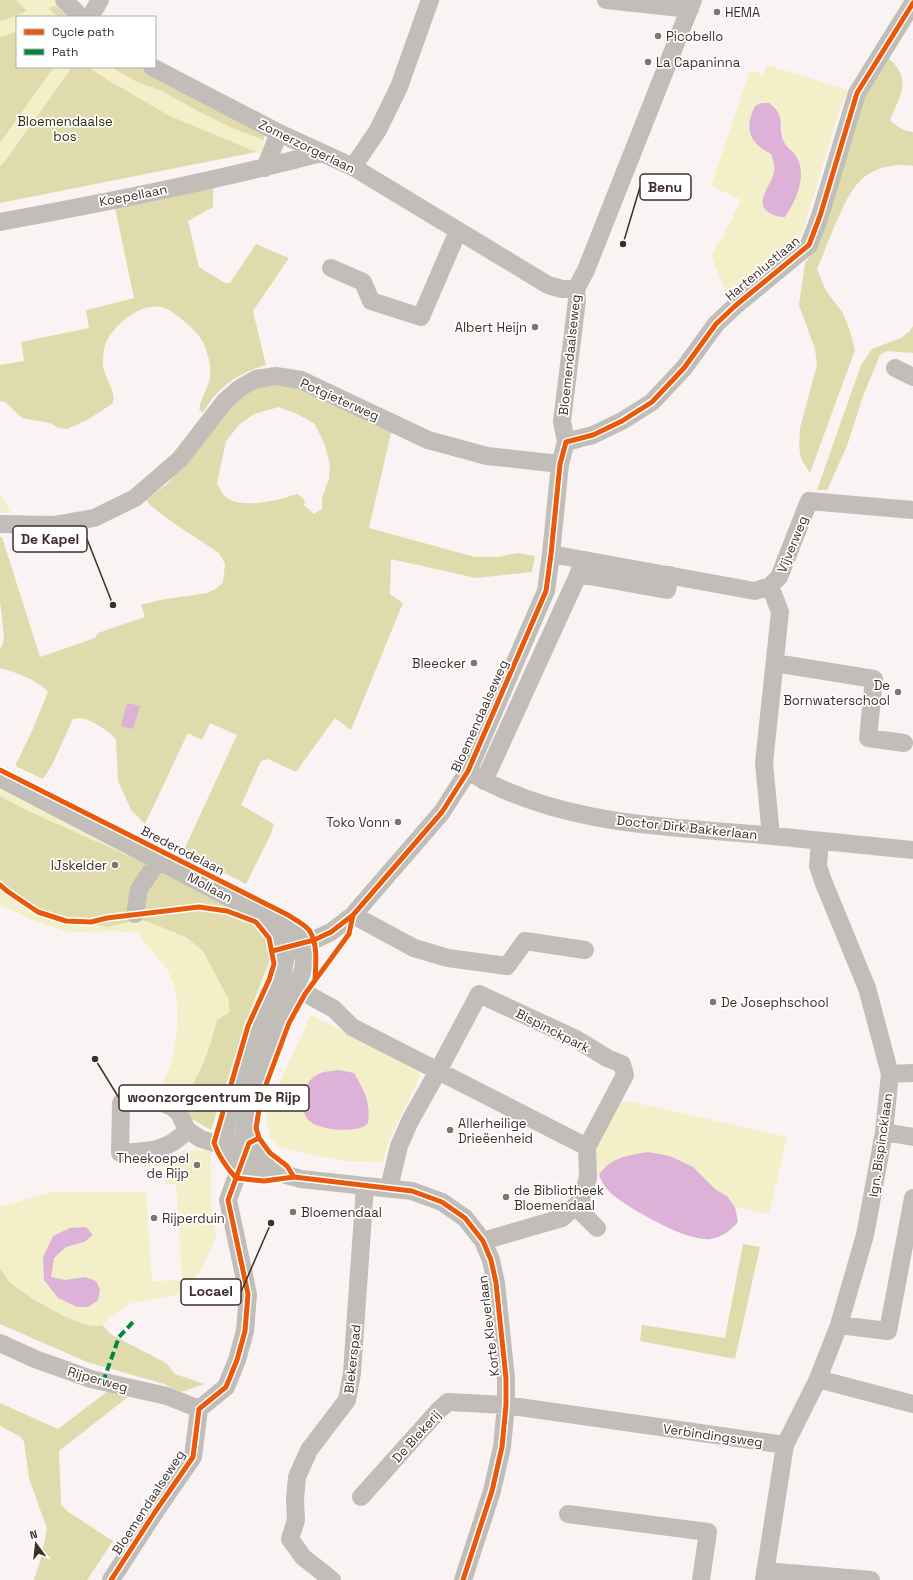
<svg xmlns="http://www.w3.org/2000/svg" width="913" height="1580" font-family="'Space Grotesk',sans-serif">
  <rect width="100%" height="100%" fill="#f9f4f3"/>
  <path fill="#f3efc8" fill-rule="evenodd" d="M 0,0 L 55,0 L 71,17 L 17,17 L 17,67 L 139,67 L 265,133 L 262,154 L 256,152 L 0,203 Z
    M 767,65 L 848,90 L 839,111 L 804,228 L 792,249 L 782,258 L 750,276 L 726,293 L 711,256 L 716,245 L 723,237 L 741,200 L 711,186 L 750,70 L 763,75 ZM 781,121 L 784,143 L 791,149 L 778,217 L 765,211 L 763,205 L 774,173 L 774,162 L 771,154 Z
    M 0,493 L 11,513 L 0,513 Z
    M 0,784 L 218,901 L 203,951 L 229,998 L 230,1012 L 217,1020 C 208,1054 201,1074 181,1103 L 174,1091 L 159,1088 C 162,1083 165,1079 167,1074 C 177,1050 182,1002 171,978 C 164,960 148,950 139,933 L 113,931 L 69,932 L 35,921 L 0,905 Z
    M 311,1015 L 418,1068 L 420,1074 L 419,1078 L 389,1140 L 383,1162 L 343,1161 L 281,1148 L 271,1140 L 267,1123 L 268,1107 Z
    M 628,1101 L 787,1137 L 769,1214 L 735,1207 L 727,1196 L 715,1189 L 693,1167 L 670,1156 L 648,1152 L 603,1167 L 599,1175 L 591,1175 L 600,1126 L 618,1102 Z
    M 185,1150 L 211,1151 L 211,1203 L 216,1237 L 203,1266 L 185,1293 L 128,1304 L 102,1325 C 84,1334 8,1287 0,1269 C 0,1265 0,1258 0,1254 C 0,1238 0,1223 0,1207 L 51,1192 L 146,1192 L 152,1281 L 182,1280 L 176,1184 L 165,1184 L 165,1166 L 141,1167 Z"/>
  <path fill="#dfdbad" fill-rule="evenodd" d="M 0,0 L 16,0 L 27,11 L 0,22 Z
    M 56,6 L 68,17 L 58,17 L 48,8 Z
    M 17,31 L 17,67 L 54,67 L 0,143 L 0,38 Z
    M 888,58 C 913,79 900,95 890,120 C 897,127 903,131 913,132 L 913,166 C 895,163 875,167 861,180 C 844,195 827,247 817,269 L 826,291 L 843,313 L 850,331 L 855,350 L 810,473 L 801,459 L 799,446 L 800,428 L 817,365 L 815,349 L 799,305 L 805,263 L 817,247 L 866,94 Z
    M 72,67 L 88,67 L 106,79 L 170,116 L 256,152 L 0,203 L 0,167 L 9,156 Z
    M 111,67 L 140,67 L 264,135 L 264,140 L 232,128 L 196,110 L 162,91 L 137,82 Z
    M 213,183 L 213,207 L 188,221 L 199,267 L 225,283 L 230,283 L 256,244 L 289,258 L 253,311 L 266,365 C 236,374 218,387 203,413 L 199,409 C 202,394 213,382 210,366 C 209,358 206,349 203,342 C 198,332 175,312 165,308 C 143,300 112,325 105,345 C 104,350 103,356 103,361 C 102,374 112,385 114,398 L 112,404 L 87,420 L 67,429 L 59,428 L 50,423 L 22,418 L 5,402 L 0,401 L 0,365 L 24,361 L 21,342 L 89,328 L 86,310 L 134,298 L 114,203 Z
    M 913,326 L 913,353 L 887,351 L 880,355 L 863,396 L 847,446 L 827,490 L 817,490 L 861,365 L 872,349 L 901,338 L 909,332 Z
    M 295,384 L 392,429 L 369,528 L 475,557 L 498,557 L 517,553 L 535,556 L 532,572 L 476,578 L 391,559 L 390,594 L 403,603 L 351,730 L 335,718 L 296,772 L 268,759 L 261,761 L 241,805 L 274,824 L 271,834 L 246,884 L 183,852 L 237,735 L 210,723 L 202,740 L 188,733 L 145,824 L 131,810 L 118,781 L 116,739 C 110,732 89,718 80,718 C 77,718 75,719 73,719 L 52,765 L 43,779 L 15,766 L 32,731 L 48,692 C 40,681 13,671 0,668 L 0,648 L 2,646 L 4,637 L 0,601 L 0,537 L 2,537 L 40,657 L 95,638 L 98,633 L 145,617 L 141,605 L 160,600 L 207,593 L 217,588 L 223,582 L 225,564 L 219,553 L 172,522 L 151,506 L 146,500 L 167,484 L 179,471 L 235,402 L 262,385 ZM 279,407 L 297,414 L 314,423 L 325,445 L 330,465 L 329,479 L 322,498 L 322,509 L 314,514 L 304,505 L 305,502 L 302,497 L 297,494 C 279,500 242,510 226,497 C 222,494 219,487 217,483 L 226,441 L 240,424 L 254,414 Z
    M 0,796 L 28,811 L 104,845 L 259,914 L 275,947 L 248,1016 L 211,1130 L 192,1119 L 181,1103 C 201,1074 208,1054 217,1020 L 230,1012 L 228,998 L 203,951 L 186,937 L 151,923 L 139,919 L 108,927 L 38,912 L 7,891 L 0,890 Z
    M 743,1244 L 760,1247 L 735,1359 L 640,1341 L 642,1325 L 725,1338 Z
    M 0,1268 C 3,1272 6,1277 9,1281 C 22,1294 85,1333 102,1325 L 112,1335 L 166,1363 L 175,1374 L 205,1384 L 181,1392 L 164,1384 L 87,1362 L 0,1324 Z
    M 108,1391 L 128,1397 L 59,1451 L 61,1504 L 67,1511 L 113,1541 L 87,1580 L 34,1580 L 41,1558 L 47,1529 L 29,1478 L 24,1442 L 21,1437 L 0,1426 L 0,1403 L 58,1429 Z"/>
  <path fill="#deb2d8" d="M 762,103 L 769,103 C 787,117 777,125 784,142 C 786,147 793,151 796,156 C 808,175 796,201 785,217 C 778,217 775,216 770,213 C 752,204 772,185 774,172 C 775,166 773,160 771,154 C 749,143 744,128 755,106 Z
    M 127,703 L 140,706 L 133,729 L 121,726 Z
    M 339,1070 L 354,1073 C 364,1090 371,1103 368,1123 C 366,1125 363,1127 360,1128 C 347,1132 313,1130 306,1117 C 298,1102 304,1079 321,1073 C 326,1071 333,1071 339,1070 Z
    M 648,1152 L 670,1156 L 693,1167 L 715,1189 L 727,1196 L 735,1207 L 738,1222 C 730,1231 723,1237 710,1239 C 687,1242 630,1209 613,1195 C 606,1189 602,1183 599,1175 C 609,1158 629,1155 648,1152 Z
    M 86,1227 L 93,1235 L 84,1242 L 66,1247 L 54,1258 L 51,1277 L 65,1280 L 85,1277 L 96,1281 L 100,1290 L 98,1300 L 88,1307 L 77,1307 L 58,1298 L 44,1280 L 43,1257 L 53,1236 L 70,1228 Z"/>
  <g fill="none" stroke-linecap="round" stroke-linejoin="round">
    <path stroke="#c1bdb9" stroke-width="18" d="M 64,0 L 81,17
      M 606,0 L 690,9
      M 90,17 L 100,0
      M 152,67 L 279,133 L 353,167 L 548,285 L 562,289 L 576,289
      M 353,167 L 378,130 L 399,87 L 430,0
      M 265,168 L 279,133
      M 0,222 C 107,202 215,181 321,153
      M 331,268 L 363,282 L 371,301 L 421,317 L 458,231
      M 895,368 L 913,377
      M 566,442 L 593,435 L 622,421 L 652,402 L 684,368 L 716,324 L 735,306 L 809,245 L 820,216 L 857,93 L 913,3
      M 0,524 L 53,525 L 94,518 L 135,498 L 180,459 L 225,401 L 240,388 L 256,379 L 276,376 L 301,380 L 428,440 L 487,456 L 560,464
      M 551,554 L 755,591 L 770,586 L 779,577 L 809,501 L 913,510
      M 578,574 L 667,590 L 670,575
      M 770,586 L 780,612 L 764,763 L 771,836
      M 775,663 L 874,679 L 868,738 L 904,743
      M 468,771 C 552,823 657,826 753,834 C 806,839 860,845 913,850
      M 0,778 L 249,908 C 264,915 286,920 296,934 C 303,943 305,958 303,969 C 300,980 293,991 288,1002 C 275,1029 235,1111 246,1139 C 252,1154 267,1164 279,1173
      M 484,781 L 585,560
      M 249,908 L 277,931 L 286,954 L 283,972 L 246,1058 L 229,1107 L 226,1125 L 226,1134 L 229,1150 L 235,1161 L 241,1166 L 259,1172 L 279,1173 L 301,1179 L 412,1191 L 442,1202 L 465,1218 L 483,1241 L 491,1260 L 496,1283 L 506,1378 L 506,1405 L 502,1447 L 492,1491 L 463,1580
      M 135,914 L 139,889 L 159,860
      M 353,915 L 414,948 L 448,958 L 507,966 L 525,941 L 585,950
      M 285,949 L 314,940 L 331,932 L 353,915 L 442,812 L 468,771 L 546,591 L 551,554 L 560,464 L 566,442 L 562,421 L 577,300 L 576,289 L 586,270 L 693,0
      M 294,987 L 334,1009 L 352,1027 L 587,1147
      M 890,1074 L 913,1073
      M 187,1130 C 168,1152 147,1151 120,1153 L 121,1103 L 162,1103 L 172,1107 L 179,1113 L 187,1130 L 201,1139 L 214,1143 L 238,1143
      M 884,1132 L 913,1137
      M 389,1188 L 399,1146 L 410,1121 L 438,1071 L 479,994 L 576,1039 L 607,1058 L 622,1064 L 625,1075 L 587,1147 L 588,1178 L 580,1202 L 562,1218 L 483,1241
      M 575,1206 L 597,1228
      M 839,1325 L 888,1331 L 913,1198
      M 0,1343 L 35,1359 L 91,1379 L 167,1396 L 199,1409
      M 818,1379 L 913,1404
      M 361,1497 L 438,1411 L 448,1402 L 506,1405 L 785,1445
      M 568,1514 L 708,1532 L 701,1580
      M 765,1571 L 871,1580
      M 111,1580 L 155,1512 L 193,1457 L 199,1409 L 226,1387 L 237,1360 L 245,1331 L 248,1294 L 228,1200 L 244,1156
      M 332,1580 L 303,1557 L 290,1539 L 296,1520 L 295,1499 L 297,1477 L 309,1450 L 347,1400 L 352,1373 L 365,1186
      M 764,1580 L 785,1445 L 818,1379 L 839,1325 L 865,1235 L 884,1132 L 890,1074 L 867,988 L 823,881 L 818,866 L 820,841"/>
    <path stroke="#00873e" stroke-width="4" stroke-dasharray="8 4" stroke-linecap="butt" d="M 103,1382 L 119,1337 L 134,1321"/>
    <defs>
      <path id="cycleway" d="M 0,770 L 288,915 C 294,919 304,924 309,930 C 318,943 316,963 315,979
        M 0,885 L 7,891 L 38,912 L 66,921 L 91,922 L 107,918 L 199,907 L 227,911 L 256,922 L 269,938 L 274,964 L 269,980 L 248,1026 L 214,1143 C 219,1157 226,1167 236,1178 L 264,1181 L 294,1177 L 412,1191 L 442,1202 L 465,1218 L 483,1241 L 491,1260 L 496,1283 L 506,1378 L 506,1405 L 502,1447 L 492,1491 L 463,1580
        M 272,951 L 314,940 L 331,932 L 353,915 L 442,812 L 468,771 L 546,591 L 551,554 L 560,464 L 566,442 L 593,435 L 622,421 L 652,402 L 684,368 L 716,324 L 735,306 L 809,245 L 820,216 L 857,93 L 913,3
        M 294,1177 L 287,1166 L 270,1153 L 259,1138 L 256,1128 L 261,1098 L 289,1023 L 305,994 L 349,934 L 353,915
        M 111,1580 L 155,1512 L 193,1457 L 199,1409 L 226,1387 L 237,1360 L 245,1331 L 248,1294 L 228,1200 L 249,1143 L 259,1138"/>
    </defs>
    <use href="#cycleway" stroke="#fff" stroke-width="8"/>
    <use href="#cycleway" stroke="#e8590c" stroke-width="5"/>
  </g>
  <g fill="#807470" stroke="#fff" stroke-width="1.5">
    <circle cx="717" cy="12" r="4"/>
    <circle cx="658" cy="36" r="4"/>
    <circle cx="648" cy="62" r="4"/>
    <circle cx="535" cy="327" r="4"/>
    <circle cx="474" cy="663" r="4"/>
    <circle cx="898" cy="692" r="4"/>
    <circle cx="398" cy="822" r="4"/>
    <circle cx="115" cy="865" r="4"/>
    <circle cx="713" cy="1002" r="4"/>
    <circle cx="450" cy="1130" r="4"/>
    <circle cx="197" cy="1165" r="4"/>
    <circle cx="506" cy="1197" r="4"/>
    <circle cx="293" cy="1212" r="4"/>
    <circle cx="154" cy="1218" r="4"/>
  </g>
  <g text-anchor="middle" stroke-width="3.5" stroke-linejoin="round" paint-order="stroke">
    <g font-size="13" fill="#3f2f2a" stroke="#fff" text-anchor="start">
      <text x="725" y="17">HEMA</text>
      <text x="666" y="41">Picobello</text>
      <text x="656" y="67">La Capaninna</text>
      <text x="527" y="332" text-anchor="end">Albert Heijn</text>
      <text x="466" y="668" text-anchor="end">Bleecker</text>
      <text x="890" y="690" text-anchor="end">De<tspan x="890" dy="15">Bornwaterschool</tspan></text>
      <text x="390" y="827" text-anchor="end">Toko Vonn</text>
      <text x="107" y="870" text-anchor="end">IJskelder</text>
      <text x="721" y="1007">De Josephschool</text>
      <text x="458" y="1128">Allerheilige<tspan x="458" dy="15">Drieëenheid</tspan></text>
      <text x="189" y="1163" text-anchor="end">Theekoepel<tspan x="189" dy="15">de Rijp</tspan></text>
      <text x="514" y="1195">de Bibliotheek<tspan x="514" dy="15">Bloemendaal</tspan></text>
      <text x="301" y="1217">Bloemendaal</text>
      <text x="162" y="1223">Rijperduin</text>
    </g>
    <g font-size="13" fill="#302d09" stroke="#fff">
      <text x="65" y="126">Bloemendaalse<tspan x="65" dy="15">bos</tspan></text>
    </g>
    <g font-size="13" fill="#3f2f2a" stroke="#fff">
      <text transform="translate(307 146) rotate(26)" y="5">Zomerzorgerlaan</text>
      <text transform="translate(133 195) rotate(-11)" y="5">Koepellaan</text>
      <text transform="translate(762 268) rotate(-40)" y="5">Hartenlustlaan</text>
      <text transform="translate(569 355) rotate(-84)" y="5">Bloemendaalseweg</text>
      <text transform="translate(340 399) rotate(24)" y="5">Potgieterweg</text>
      <text transform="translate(792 544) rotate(-68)" y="5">Vijverweg</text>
      <text transform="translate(479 716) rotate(-66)" y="5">Bloemendaalseweg</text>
      <text transform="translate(687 827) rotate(6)" y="5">Doctor Dirk Bakkerlaan</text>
      <text transform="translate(183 850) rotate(27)" y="5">Brederodelaan</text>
      <text transform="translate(210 887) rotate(28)" y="5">Mollaan</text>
      <text transform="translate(553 1030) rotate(27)" y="5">Bispinckpark</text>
      <text transform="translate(880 1145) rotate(-82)" y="5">Ign. Bispincklaan</text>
      <text transform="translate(488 1326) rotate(-97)" y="5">Korte Kleverlaan</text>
      <text transform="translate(352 1359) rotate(-84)" y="5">Blekerspad</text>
      <text transform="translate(98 1379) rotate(16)" y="5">Rijperweg</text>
      <text transform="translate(713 1435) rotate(8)" y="5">Verbindingsweg</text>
      <text transform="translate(416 1436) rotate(-48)" y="5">De Blekerij</text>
      <text transform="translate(148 1502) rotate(-57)" y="5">Bloemendaalseweg</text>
    </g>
  </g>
  <path fill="none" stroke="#3f2f2a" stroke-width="1.5" d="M623 244L640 187M113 605L87 539M95 1059L119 1098M271 1223L241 1292"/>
  <g fill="#3f2f2a" stroke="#fff" stroke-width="1.5">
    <circle cx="623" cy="244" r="4"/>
    <circle cx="113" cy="605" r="4"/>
    <circle cx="95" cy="1059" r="4"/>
    <circle cx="271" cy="1223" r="4"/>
  </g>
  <g fill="#fff" stroke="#3f2f2a" stroke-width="1.5">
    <rect x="640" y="174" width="51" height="26" rx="4"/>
    <rect x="13" y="526" width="74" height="26" rx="4"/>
    <rect x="119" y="1085" width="190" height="26" rx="4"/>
    <rect x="181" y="1279" width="60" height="26" rx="4"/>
  </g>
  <g font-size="14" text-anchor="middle" font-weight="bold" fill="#3f2f2a">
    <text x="665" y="192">Benu</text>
    <text x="50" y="544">De Kapel</text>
    <text x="214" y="1102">woonzorgcentrum De Rijp</text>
    <text x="211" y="1296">Locael</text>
  </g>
  <rect x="16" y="16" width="140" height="52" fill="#ffffff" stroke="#b2acaa"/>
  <rect x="24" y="29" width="20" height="6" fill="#e8590c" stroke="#b2acaa"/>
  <text x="52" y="36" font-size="12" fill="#3f2f2a">Cycle path</text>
  <rect x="24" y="49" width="20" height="6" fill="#00873e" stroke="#b2acaa"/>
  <text x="52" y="56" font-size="12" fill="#3f2f2a">Path</text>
  <g transform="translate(36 1544) rotate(345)" stroke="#ffffff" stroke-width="3" paint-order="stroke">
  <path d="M0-3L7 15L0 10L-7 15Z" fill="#3f2f2a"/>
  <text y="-6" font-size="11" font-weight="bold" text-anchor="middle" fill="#3f2f2a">N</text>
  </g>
</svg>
